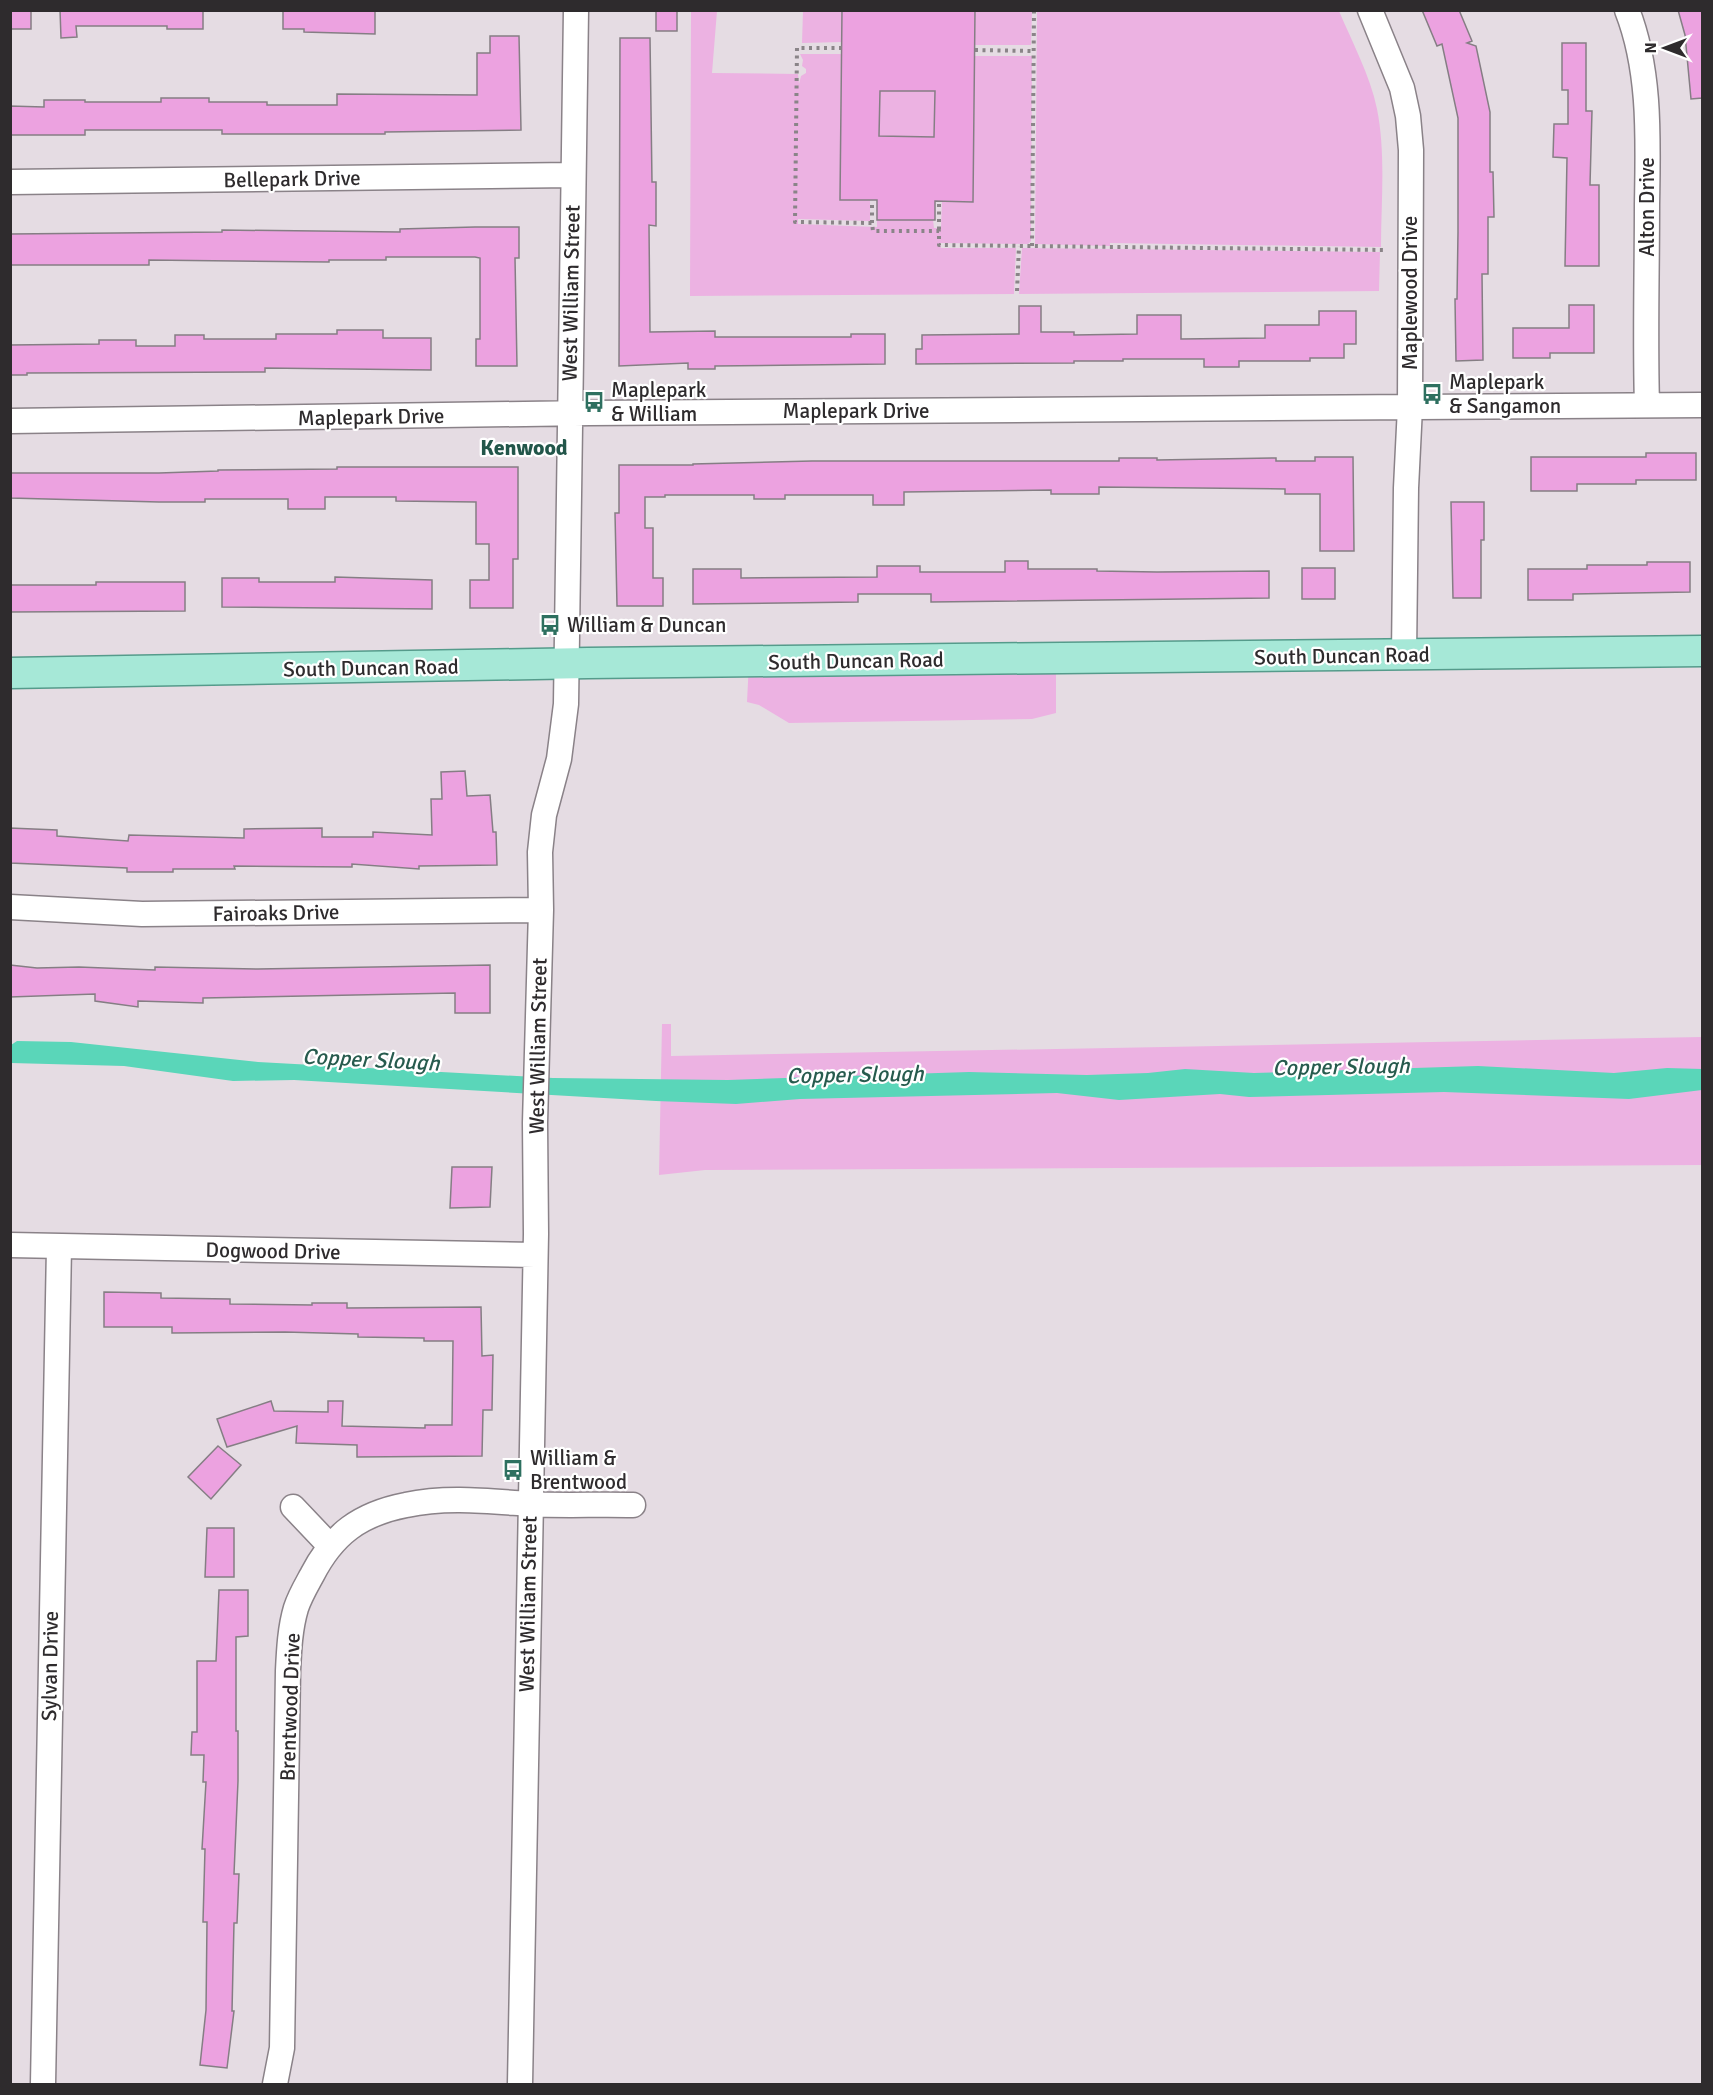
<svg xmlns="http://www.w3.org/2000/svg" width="1713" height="2095" font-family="Signika,sans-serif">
  <rect width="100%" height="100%" fill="#e5dce3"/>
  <path fill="#ecb2e2" d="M 691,11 L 717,11 L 712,73 L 798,74 L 799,84 L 801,76 L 806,73 L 806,69 L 802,66 L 803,60 L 800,54 L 841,54 L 840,199 L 870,200 L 870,221 L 798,219 L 798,224 L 877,227 L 877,220 L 933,220 L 934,228 L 941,228 L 942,201 L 973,202 L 975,56 L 1032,56 L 1031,241 L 1028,244 L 940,243 L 941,248 L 1016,248 L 1014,294 L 690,296 Z
    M 803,11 L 842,11 L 842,42 L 802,43 Z
    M 975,11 L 1032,11 L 1031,45 L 975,45 Z
    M 1037,11 L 1339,11 C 1352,42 1370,75 1377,109 C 1386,154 1381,202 1381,247 L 1110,243 L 1110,246 L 1035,244 Z
    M 880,91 L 935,91 L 934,137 L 879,136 Z
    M 1022,248 L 1380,252 L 1379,291 L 1019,294 Z
    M 1056,659 L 1056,713 L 1032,719 L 789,723 L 759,705 L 747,702 L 749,662 Z
    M 662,1024 L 671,1024 L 671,1056 L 1702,1037 L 1702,1165 L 705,1170 L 659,1175 Z"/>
  <path fill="#5ad6b9" d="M 17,1041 L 71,1042 L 258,1062 L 553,1078 L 728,1080 L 969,1072 L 1087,1075 L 1148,1073 L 1185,1069 L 1254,1073 L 1478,1066 L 1614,1073 L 1667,1068 L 1702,1069 L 1702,1090 L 1629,1099 L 1444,1092 L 1249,1097 L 1220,1094 L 1119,1100 L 1057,1093 L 800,1099 L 736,1104 L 656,1101 L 294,1080 L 233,1081 L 124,1066 L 11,1063 L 11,1045 Z"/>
  <path fill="#eca2e0" stroke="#857e84" stroke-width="1.5" fill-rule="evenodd" d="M 10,10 L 31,10 L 31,29 L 10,29 Z
    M 60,10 L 203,10 L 203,29 L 167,29 L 167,26 L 76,26 L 77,37 L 61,38 Z
    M 283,10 L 375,10 L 375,34 L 304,32 L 304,29 L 283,29 Z
    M 656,10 L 677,10 L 677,31 L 656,31 Z
    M 842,10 L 975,10 L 973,202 L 935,201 L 935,220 L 877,220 L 877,200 L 840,200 ZM 880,91 L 935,91 L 934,137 L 879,136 Z
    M 1422,10 L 1459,10 L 1472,41 L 1467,43 L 1476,46 L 1490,112 L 1490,172 L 1493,172 L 1494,217 L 1488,217 L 1488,274 L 1482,274 L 1483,360 L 1456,361 L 1455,299 L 1457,299 L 1458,232 L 1458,118 L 1442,44 L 1437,46 Z
    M 1678,10 L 1702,10 L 1702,98 L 1691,99 L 1685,35 Z
    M 490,36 L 519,36 L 521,130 L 385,132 L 385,134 L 222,134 L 222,130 L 85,130 L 85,135 L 10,135 L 10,106 L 44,107 L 44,100 L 85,100 L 85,102 L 161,102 L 161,98 L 209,98 L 209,102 L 267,102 L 267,105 L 337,105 L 337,94 L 477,95 L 477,53 L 490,53 Z
    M 620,38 L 650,38 L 652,182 L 656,182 L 656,226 L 649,225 L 650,332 L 715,331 L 715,337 L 851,337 L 851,334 L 885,334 L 885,364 L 715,366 L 715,369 L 688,369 L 688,363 L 619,366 Z
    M 1562,43 L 1586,43 L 1586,111 L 1592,111 L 1590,185 L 1599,185 L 1599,266 L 1565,266 L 1567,158 L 1553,157 L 1554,124 L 1568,124 L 1568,90 L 1562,90 Z
    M 475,227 L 519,227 L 519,258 L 515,258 L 517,366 L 476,366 L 476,339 L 480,339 L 480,258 L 475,257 L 386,257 L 386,260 L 329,260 L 329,262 L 149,260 L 149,265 L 10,265 L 10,234 L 222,232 L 222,230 L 400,232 L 400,229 Z
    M 1569,305 L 1594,305 L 1594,353 L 1550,353 L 1550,358 L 1513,358 L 1513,328 L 1569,328 Z
    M 1019,306 L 1041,306 L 1041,332 L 1074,332 L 1074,335 L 1137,334 L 1137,315 L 1181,315 L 1181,339 L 1265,338 L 1265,325 L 1319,325 L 1319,311 L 1356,311 L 1356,344 L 1344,344 L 1344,358 L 1310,358 L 1310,361 L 1239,361 L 1239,367 L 1204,367 L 1204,359 L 1123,359 L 1123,361 L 1074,361 L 1074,363 L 916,364 L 916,349 L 922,349 L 922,335 L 1019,334 Z
    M 337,330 L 383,330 L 383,338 L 431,338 L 431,370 L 265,368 L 265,372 L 27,373 L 27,375 L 10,375 L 10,345 L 99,344 L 99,340 L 136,340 L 136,346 L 175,346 L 175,335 L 204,335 L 204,339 L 276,339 L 276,334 L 337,334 Z
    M 1646,453 L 1696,453 L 1696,480 L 1636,480 L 1636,484 L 1577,484 L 1577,491 L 1531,491 L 1531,457 L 1646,457 Z
    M 1315,457 L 1353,457 L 1354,551 L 1320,551 L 1320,494 L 1285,494 L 1285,489 L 1099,487 L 1099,494 L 1051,494 L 1051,490 L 904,492 L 904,505 L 873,505 L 873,495 L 785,495 L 785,499 L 754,499 L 754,495 L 665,495 L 665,497 L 645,497 L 645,528 L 653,528 L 653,578 L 663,578 L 663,606 L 617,606 L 615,513 L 619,513 L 619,465 L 693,465 L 693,464 L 812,461 L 1119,461 L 1119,458 L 1157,458 L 1157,460 L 1276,458 L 1276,461 L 1315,461 Z
    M 337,467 L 518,467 L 518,559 L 513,559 L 513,608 L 470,608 L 470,580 L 489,580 L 489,544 L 476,544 L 476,502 L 396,501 L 396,497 L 325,497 L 325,509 L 288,509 L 288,499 L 205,499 L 205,502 L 159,502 L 10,498 L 10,473 L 159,473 L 218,471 L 218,470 L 337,469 Z
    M 1451,502 L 1484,502 L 1484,540 L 1481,540 L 1481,598 L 1453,598 Z
    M 1005,561 L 1028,561 L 1028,569 L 1097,569 L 1097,571 L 1157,572 L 1269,571 L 1269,598 L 931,602 L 931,594 L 858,594 L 858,602 L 693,604 L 693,569 L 741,569 L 741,578 L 877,577 L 877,566 L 920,566 L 920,572 L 1005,572 Z
    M 1647,562 L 1690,562 L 1690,592 L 1573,594 L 1573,600 L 1528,600 L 1528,569 L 1587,569 L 1587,565 L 1647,565 Z
    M 1302,568 L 1335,568 L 1335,599 L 1302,599 Z
    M 335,577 L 432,580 L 432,609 L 222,607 L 222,578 L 259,578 L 259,582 L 335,582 Z
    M 96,582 L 185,582 L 185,611 L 10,612 L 10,585 L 96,585 Z
    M 465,771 L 467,796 L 490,795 L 493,832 L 496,832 L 497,865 L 419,866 L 419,869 L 352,864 L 352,867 L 234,866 L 235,869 L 173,869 L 173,872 L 127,872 L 127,868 L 10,863 L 10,828 L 57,830 L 57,836 L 128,841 L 129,835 L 244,838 L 244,829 L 322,828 L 322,837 L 373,837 L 373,832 L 432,835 L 431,799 L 442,799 L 441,772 Z
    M 10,965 L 37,968 L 79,967 L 155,970 L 155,967 L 258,969 L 490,965 L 490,1013 L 455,1013 L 455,993 L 203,998 L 203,1003 L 138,1001 L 138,1007 L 95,1001 L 95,994 L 10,997 Z
    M 452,1167 L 492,1167 L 490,1207 L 450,1208 Z
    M 104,1292 L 161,1293 L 161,1298 L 230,1299 L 230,1304 L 312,1305 L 312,1303 L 347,1303 L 347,1308 L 481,1307 L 482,1356 L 493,1355 L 492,1410 L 483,1410 L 482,1456 L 357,1457 L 357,1445 L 296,1443 L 297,1426 L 227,1447 L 217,1419 L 271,1401 L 274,1411 L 328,1412 L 328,1401 L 343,1401 L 342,1426 L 425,1428 L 425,1425 L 452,1425 L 453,1341 L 424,1341 L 424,1338 L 358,1337 L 358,1334 L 285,1332 L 172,1333 L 172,1327 L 104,1327 Z
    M 218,1446 L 241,1465 L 211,1499 L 188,1477 Z
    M 207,1528 L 234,1528 L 234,1577 L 205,1577 Z
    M 219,1590 L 248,1590 L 248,1636 L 236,1637 L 236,1731 L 238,1731 L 238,1781 L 234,1874 L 239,1874 L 237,1923 L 234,1923 L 232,2011 L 234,2011 L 227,2068 L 200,2065 L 206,2010 L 207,1922 L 203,1922 L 205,1849 L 202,1849 L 206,1782 L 203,1782 L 204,1755 L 191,1755 L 192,1732 L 197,1732 L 197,1661 L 216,1661 Z"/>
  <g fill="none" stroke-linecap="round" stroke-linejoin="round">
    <defs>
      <path id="minor" d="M 1370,10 L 1402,88 L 1408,116 L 1411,150 L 1410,407 L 1406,488 L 1404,655
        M 1627,10 C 1651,71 1648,140 1647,205 C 1647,271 1645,339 1647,405
        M 10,182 L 573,175
        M 10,421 L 590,413 L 1702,405
        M 10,907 L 142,914 L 541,910
        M 10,1245 L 535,1255
        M 293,1507 L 330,1546
        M 43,2084 L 59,1247
        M 275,2084 L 282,2048 L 288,1671 C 289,1650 290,1628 296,1608 C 300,1596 306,1586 312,1575 C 333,1534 360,1514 406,1505 C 446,1496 488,1501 528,1504 C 563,1506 598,1504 633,1505
        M 520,2084 L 536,1234 L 535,1123 L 541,910 L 540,852 L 544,815 L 559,759 L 566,704 L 576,10"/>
      <path id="major" d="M 10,673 L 588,663 L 1702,651"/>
    </defs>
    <use href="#minor" stroke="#8a8288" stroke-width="27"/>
    <use href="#major" stroke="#559b8b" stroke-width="33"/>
    <path stroke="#8a8488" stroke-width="4" stroke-dasharray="3 4.5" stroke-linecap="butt" d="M 842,48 L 797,48 L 795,222 L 872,223 L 873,231 L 939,231 L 939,245 L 1384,250
      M 975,50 L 1034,51
      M 939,204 L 939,231
      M 872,205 L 872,223
      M 1032,246 L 1034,10
      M 1017,291 L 1019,246"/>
    <use href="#minor" stroke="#fff" stroke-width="24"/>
    <use href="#major" stroke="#a6e8d7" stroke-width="30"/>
  </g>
  <defs>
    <symbol id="bus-bare" viewBox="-9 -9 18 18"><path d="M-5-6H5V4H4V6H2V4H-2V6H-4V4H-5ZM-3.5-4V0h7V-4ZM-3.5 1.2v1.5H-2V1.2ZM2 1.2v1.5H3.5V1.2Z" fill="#2e7060" stroke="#fff" stroke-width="2.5" paint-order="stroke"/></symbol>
  </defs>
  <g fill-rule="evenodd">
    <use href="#bus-bare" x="1417" y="379" width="30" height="30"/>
    <use href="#bus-bare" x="579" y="387" width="30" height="30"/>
    <use href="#bus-bare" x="535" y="610" width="30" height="30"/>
    <use href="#bus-bare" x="498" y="1455" width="30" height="30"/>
  </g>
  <g text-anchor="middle" stroke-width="4.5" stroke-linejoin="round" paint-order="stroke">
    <g font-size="21" fill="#2e2b2d" stroke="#fff">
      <text transform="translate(292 179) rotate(-1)" y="7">Bellepark Drive</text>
      <text transform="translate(1647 207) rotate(-90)" y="7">Alton Drive</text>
      <text transform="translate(571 293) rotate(-89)" y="7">West William Street</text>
      <text transform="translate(1410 293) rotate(-90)" y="7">Maplewood Drive</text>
      <text x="856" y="418">Maplepark Drive</text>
      <text transform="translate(371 417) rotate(-1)" y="7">Maplepark Drive</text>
      <text transform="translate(1342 656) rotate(-1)" y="7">South Duncan Road</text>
      <text transform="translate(856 661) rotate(-1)" y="7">South Duncan Road</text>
      <text transform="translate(371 668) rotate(-1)" y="7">South Duncan Road</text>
      <text transform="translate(276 913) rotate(-1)" y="7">Fairoaks Drive</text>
      <text transform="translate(538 1046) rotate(-89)" y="7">West William Street</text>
      <text transform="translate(273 1251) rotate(1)" y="7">Dogwood Drive</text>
      <text transform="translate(528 1604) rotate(-89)" y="7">West William Street</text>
      <text transform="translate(50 1666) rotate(-89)" y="7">Sylvan Drive</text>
      <text transform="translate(290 1707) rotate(-88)" y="7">Brentwood Drive</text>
    </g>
    <g font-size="21" fill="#2e2b2d" stroke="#fff" text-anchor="start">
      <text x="1449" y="389">Maplepark<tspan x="1449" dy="24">&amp; Sangamon</tspan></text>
      <text x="611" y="397">Maplepark<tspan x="611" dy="24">&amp; William</tspan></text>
      <text x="567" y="632">William &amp; Duncan</text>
      <text x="530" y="1465">William &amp;<tspan x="530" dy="24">Brentwood</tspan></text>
    </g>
    <g font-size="22" font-weight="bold" fill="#22564a" stroke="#fff">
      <text x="524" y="455">Kenwood</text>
    </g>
    <g font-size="22" font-style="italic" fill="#275b4e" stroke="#fff">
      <text transform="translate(371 1059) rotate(3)" y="8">Copper Slough</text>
      <text transform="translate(1341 1066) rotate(-1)" y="8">Copper Slough</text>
      <text transform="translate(855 1074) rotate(-1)" y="8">Copper Slough</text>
    </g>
  </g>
  <rect width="1713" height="2095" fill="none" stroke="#2e2b2d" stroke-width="24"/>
  <g transform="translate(1665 48) rotate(270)" stroke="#ffffff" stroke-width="4.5" paint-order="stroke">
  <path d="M0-4.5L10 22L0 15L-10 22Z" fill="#2e2b2d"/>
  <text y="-9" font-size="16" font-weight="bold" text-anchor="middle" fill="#2e2b2d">N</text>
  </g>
</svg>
